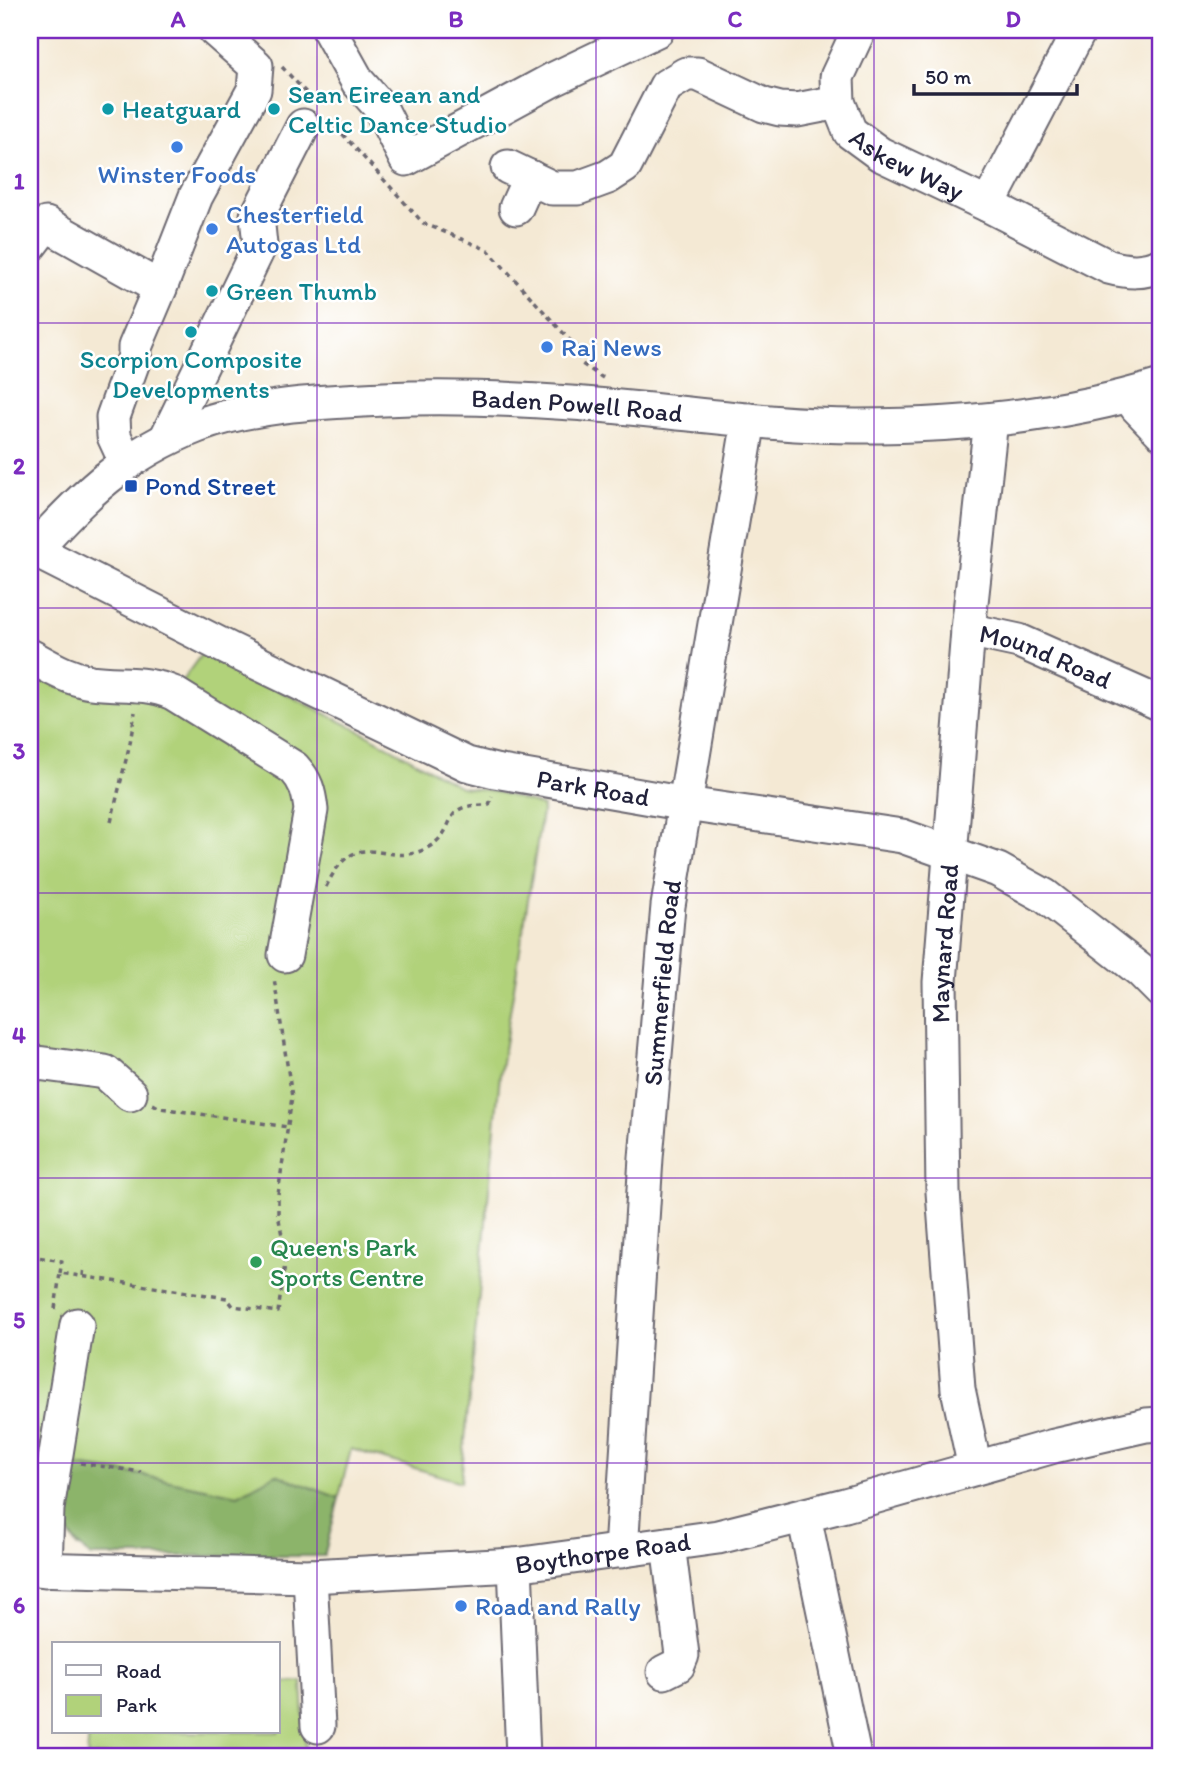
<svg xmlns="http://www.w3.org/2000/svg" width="1191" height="1786" font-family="Itim,sans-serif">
  <rect width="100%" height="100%" fill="#fff"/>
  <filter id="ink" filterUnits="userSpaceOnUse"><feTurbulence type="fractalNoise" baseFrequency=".0143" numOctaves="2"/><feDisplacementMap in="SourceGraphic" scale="14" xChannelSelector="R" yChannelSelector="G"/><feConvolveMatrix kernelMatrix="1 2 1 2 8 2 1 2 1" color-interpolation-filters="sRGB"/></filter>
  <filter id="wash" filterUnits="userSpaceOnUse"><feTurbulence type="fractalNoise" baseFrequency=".00686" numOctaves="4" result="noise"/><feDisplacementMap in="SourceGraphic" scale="28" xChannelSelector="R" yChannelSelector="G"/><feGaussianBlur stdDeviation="1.57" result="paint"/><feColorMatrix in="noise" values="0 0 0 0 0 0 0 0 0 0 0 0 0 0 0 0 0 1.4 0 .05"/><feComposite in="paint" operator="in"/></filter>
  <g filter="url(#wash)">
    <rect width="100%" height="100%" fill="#f4e9d4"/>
    <path fill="#b1d27a" stroke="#6a7a5a" stroke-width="2" d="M 203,652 L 366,734 L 461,787 L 494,791 L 543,806 L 500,1075 L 461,1482 L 351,1449 L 324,1556 L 77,1547 L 68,1532 L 64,1511 L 33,1508 L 30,1522 L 30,666 L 173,693 Z
      M 302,1681 L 306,1756 L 87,1756 L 89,1732 L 278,1732 L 278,1682 Z"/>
    <path fill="#8cb46a" stroke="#576b52" stroke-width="2" d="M 72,1465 L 141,1475 L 238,1495 L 276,1474 L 339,1498 L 324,1556 L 92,1556 C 53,1531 65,1504 72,1465 Z"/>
  </g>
  <g filter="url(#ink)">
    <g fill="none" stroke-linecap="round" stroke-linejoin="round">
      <defs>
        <g id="minor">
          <path d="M 329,30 L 358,82 L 380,107 L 406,159 L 552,80 L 657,30"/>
          <path id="s1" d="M 859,30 L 837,77 L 838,102 L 850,132 L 880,154 L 988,205 L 1109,267 C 1128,272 1143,273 1161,265"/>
          <path d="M 508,167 L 552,188 L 578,188 L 608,177 L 625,166 L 666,86 L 686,74 L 698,74 L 764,105 L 780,109 L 797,110 L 838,102"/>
          <path d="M 988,205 L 1079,31"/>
          <path d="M 516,208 L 530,177"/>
          <path d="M 30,245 L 46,224 L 160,288 L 135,347 L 135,356 L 113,417 L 114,436 L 126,462"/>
          <path d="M 160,288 L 196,196 L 254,90 L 256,66 L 215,30"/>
          <path d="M 1133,395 L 1136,406 L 1161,432"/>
          <path d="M 166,439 L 260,245 L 257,216 L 303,126"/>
          <path id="s2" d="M 30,548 L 229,649 L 467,764 L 495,771 L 686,804 L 902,836 L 998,870 L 1045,896 L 1141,971 L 1161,991"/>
          <path id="s3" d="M 34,550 C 83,495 127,453 197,426 C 255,404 323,402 384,399 C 473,395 562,401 650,410 C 719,417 788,426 857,426 C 959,426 1064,416 1161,386"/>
          <path id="s4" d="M 968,630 L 1019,641 L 1161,704"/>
          <path d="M 30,656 C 50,667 67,678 91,682 C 119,686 145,681 173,693 L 294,768 C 306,781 309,792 311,810 L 285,955"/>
          <path d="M 30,1062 L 105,1072 L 130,1094"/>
          <path id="s5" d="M 975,1468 L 958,1389 L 943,1192 L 940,982 L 968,630 L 991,420"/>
          <path d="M 804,1516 L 854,1756"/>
          <path id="s6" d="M 621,1551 L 646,1158 L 668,906 L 749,420"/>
          <path d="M 515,1565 L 523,1756"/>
          <path id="s7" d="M 30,1569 L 310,1576 L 515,1565 L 718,1537 L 845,1505 L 1054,1446 L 1146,1425 L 1161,1424"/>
          <path d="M 45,1570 L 47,1509 L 77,1325"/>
          <path d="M 310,1576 L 318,1726"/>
          <path d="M 664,1672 L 678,1665 L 682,1655 L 668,1544"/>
        </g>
      </defs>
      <use href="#minor" stroke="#6c6871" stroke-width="37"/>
      <path stroke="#6c6871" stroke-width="3.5" stroke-dasharray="5 5" stroke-linecap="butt" d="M 282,67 L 313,100
        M 329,119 L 423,223 L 488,250 L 576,347 L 582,364 L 603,378
        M 111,822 L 130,743 L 135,712
        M 326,887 C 359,818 387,875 432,845 C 460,825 438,804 489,805 L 492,796
        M 153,1104 L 160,1108 L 288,1127
        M 30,1256 L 62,1261 L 60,1273
        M 83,1276 L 84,1266
        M 55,1309 L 60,1273 L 227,1298 L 233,1306 L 278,1312 L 286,1257 L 278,1214 L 278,1194 L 292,1097 L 274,978
        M 80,1463 L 141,1472"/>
      <use href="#minor" stroke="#fff" stroke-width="33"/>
    </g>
  </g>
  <path fill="none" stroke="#7b2cbf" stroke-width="2" stroke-opacity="0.55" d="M 317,30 L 317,1756M 596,30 L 596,1756M 874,30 L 874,1756M 30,323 L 1161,323M 30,608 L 1161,608M 30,893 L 1161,893M 30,1178 L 1161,1178M 30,1463 L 1161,1463"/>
  <g fill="#0f9aa8" stroke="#fff" stroke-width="2.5">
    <circle cx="108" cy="109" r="7"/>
    <circle cx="274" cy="109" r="7"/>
    <circle cx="212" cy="291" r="7"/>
    <circle cx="191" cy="332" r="7"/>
  </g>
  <g fill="#3f7fe0" stroke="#fff" stroke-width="2.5">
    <circle cx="177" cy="147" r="7"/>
    <circle cx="212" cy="229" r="7"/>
    <circle cx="547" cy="347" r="7"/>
    <circle cx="461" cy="1606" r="7"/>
  </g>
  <rect fill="#1a4fb4" stroke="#fff" stroke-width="2.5" x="124" y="479" width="14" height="14" rx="3.5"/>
  <circle fill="#2e9e5b" stroke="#fff" stroke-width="2.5" cx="256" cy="1262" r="7"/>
  <g text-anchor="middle" stroke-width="5" stroke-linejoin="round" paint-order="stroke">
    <g font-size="26" fill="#0d838f" stroke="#fff" text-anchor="start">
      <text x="288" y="103">Sean Eireean and<tspan x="288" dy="30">Celtic Dance Studio</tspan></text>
      <text x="122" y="118">Heatguard</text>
      <text x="226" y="300">Green Thumb</text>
      <text x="191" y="368" text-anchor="middle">Scorpion Composite<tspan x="191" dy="30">Developments</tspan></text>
    </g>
    <g font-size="26" fill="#22223b" stroke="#fff">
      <text dy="9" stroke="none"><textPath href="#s1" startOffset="175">Askew Way</textPath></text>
      <text dy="9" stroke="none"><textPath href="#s3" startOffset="590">Baden Powell Road</textPath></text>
      <text dy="9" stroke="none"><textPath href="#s4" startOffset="82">Mound Road</textPath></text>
      <text dy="9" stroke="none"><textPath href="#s2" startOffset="616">Park Road</textPath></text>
      <text dy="9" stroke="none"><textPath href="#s5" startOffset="527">Maynard Road</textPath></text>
      <text dy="9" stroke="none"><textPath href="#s6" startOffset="570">Summerfield Road</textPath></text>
      <text dy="9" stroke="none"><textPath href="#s7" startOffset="574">Boythorpe Road</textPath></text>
    </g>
    <g font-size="26" fill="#366cbe" stroke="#fff" text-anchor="start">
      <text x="177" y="183" text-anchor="middle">Winster Foods</text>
      <text x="226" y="223">Chesterfield<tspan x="226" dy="30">Autogas Ltd</tspan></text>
      <text x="561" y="356">Raj News</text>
      <text x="475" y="1615">Road and Rally</text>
    </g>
    <g font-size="26" fill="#164399" stroke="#fff" text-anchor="start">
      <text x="145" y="495">Pond Street</text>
    </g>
    <g font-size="26" fill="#27864d" stroke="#fff" text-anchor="start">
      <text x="270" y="1256">Queen's Park<tspan x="270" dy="30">Sports Centre</tspan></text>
    </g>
  </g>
  <rect width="1191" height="1786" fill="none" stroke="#fff" stroke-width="77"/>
  <rect x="52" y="1642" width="228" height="91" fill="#ffffff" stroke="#a7a7b1" stroke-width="2"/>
  <rect x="66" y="1665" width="35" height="10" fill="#ffffff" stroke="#a7a7b1" stroke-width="2"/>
  <text x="116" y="1678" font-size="21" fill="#22223b">Road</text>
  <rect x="66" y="1695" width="35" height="21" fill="#b1d27a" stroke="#a7a7b1" stroke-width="2"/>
  <text x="116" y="1712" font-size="21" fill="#22223b">Park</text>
  <path d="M914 84v10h163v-10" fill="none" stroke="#22223b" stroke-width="3.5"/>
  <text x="925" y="84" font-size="21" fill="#22223b" stroke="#ffffff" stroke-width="5" paint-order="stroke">50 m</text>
  <rect x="38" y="38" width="1114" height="1710" fill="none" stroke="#7b2cbf" stroke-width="2.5"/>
  <g font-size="23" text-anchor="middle" font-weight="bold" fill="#7b2cbf">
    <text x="178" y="27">A</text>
    <text x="456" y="27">B</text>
    <text x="735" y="27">C</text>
    <text x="1013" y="27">D</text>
    <text x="19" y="189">1</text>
    <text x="19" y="474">2</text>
    <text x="19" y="759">3</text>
    <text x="19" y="1043">4</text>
    <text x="19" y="1328">5</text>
    <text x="19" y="1613">6</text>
  </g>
</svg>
